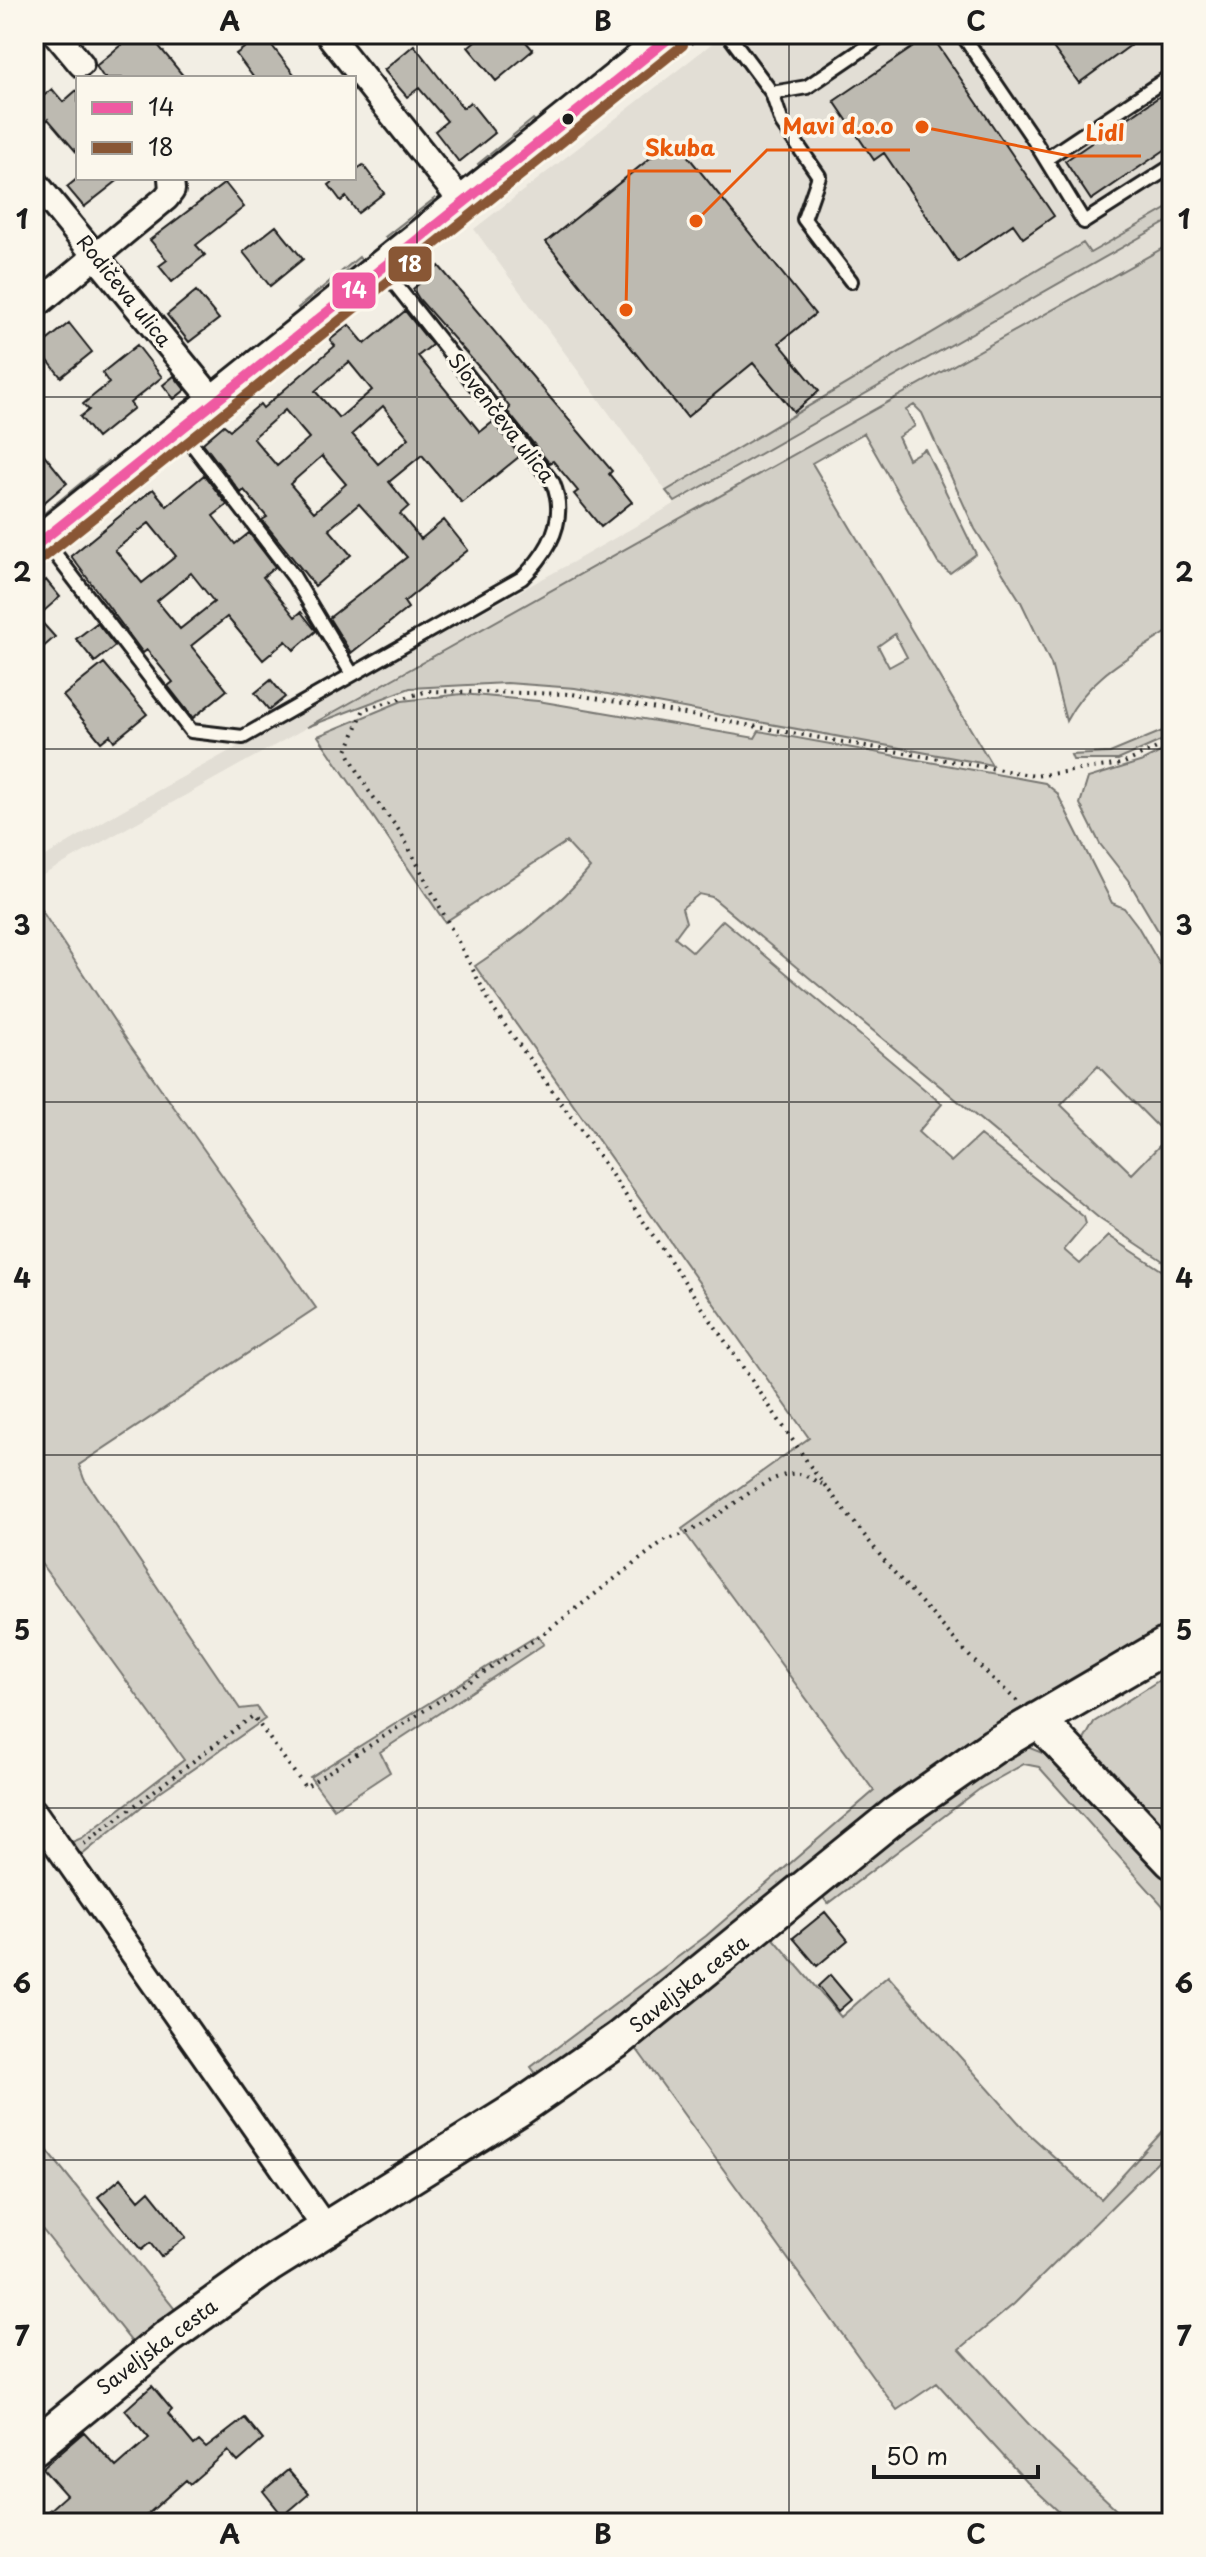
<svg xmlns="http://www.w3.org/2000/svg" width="1206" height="2557" font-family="'Playpen Sans',sans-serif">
  <rect width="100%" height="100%" fill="#f2eee4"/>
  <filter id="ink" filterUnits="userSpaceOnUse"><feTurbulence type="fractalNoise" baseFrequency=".0125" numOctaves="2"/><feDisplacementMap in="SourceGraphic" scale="16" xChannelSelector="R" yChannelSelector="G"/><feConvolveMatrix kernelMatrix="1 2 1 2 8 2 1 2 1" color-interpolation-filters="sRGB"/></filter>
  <g filter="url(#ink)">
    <path fill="#e2ded5" d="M 724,34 L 1172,34 L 1172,206 L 1090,253 L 1082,243 L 666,491 L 474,229 Z
      M 1172,219 L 1172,243 L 34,880 L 34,863 L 119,812 L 573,562 Z"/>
    <path fill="#d2cfc6" stroke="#777671" stroke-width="2" fill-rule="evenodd" d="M 695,34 L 704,34 L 503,194 L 499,190 Z
      M 533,119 L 538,124 L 482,169 L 478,164 Z
      M 434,199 L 431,209 L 389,242 L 385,237 Z
      M 1172,206 L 1172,219 L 675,502 L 666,491 L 1083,243 L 1090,253 Z
      M 1172,243 L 1172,629 C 1131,656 1089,676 1066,721 L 1051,664 L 1021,602 L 975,529 L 922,413 L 914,405 L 906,410 L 915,426 L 898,437 L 908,459 L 925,449 L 976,554 L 950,573 L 938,563 L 864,433 L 812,463 L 992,765 L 575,688 L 507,683 L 410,688 L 307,727 ZM 895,634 L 907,657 L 889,667 L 878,646 Z
      M 359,257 L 363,262 L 302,313 L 298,308 Z
      M 108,461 L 112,466 L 41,524 L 37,519 Z
      M 462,694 L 538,701 L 755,738 L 759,731 L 1045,783 L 1057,793 L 1112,903 L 1124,908 L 1137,925 L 1172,985 L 1172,1267 L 1100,1219 L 712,897 L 699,894 L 682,908 L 686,922 L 675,937 L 693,952 L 723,920 L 942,1104 L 918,1132 L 951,1162 L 980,1135 L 1084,1217 L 1086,1224 L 1064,1250 L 1080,1264 L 1109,1236 L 1172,1277 L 1172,1624 L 1081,1679 L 540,2079 L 531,2067 L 706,1936 L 874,1791 L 682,1529 L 809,1438 L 475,966 C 517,938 558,907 590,868 L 566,842 L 445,922 L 318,736 L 402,701 ZM 1098,1066 L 1168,1137 L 1132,1174 L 1061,1105 Z
      M 1172,727 L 1172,736 L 1118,760 L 1073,760 L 1071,755 L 1110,753 Z
      M 1172,746 L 1172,954 L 1128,880 L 1100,844 L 1080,804 L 1088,778 L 1143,761 Z
      M 34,899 L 130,1045 L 316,1308 L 79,1465 L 84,1479 L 240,1709 L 257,1707 L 265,1719 L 161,1791 L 77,1859 L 65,1845 L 82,1838 L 184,1760 L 34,1554 Z
      M 538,1635 L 544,1644 L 380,1752 L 390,1772 L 334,1809 L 310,1777 Z
      M 1172,1672 L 1172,1841 L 1091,1757 L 1084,1740 L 1094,1722 Z
      M 1020,1748 L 1030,1748 L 1050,1756 L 1172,1879 L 1172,1916 L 1039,1767 L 1024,1764 L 981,1788 L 828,1904 L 820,1893 L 890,1836 Z
      M 770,1934 L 841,2017 L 888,1976 L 1028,2133 L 1101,2199 L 1172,2121 L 1172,2147 L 1014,2304 L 960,2349 L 1046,2443 L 1131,2523 L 1071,2523 L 1027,2482 L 937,2383 L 897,2410 L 633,2044 Z
      M 34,2134 L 178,2313 L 135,2346 L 34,2219 Z"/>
    <path fill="#bdbab1" stroke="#1c1c1c" stroke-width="2" fill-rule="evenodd" d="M 134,34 L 149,34 L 185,78 L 104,78 L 96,66 Z
      M 263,34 L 297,78 L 254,78 L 236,54 Z
      M 483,34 L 519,34 L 533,50 L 496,81 L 468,47 Z
      M 1043,34 L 1146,34 L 1079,83 Z
      M 931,35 L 1054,216 L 1023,238 L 1013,224 L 958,262 L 884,153 L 874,160 L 834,101 Z
      M 414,45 L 463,108 L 470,102 L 495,133 L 459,162 L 435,131 L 447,121 L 419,88 L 407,97 L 384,70 Z
      M 1172,88 L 1172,145 L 1091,200 L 1065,161 Z
      M 52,89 L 63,102 L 78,89 L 78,154 L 48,119 L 44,123 L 34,112 L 34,104 Z
      M 674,139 L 815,314 L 779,343 L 819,391 L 794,412 L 753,363 L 687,417 L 546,242 Z
      M 363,165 L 384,193 L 358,213 L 346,197 L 341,201 L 329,185 L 338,178 L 354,178 L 354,171 Z
      M 78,178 L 121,178 L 84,207 L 67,187 Z
      M 225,183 L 244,207 L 196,245 L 205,255 L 172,282 L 159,266 L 167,260 L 150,240 Z
      M 276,226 L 303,259 L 270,286 L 243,252 Z
      M 439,266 L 612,471 L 609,474 L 632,502 L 601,527 L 574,494 L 578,491 L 553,461 L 549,463 L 507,411 L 510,408 L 485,374 L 419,299 L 413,289 Z
      M 196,291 L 219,319 L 189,342 L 167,315 Z
      M 405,311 L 432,345 L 418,356 L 480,432 L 493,422 L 520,456 L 462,503 L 422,455 L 389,482 L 409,506 L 400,514 L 421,539 L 444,520 L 468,550 L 404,602 L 408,608 L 351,653 L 329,618 L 407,557 L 359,504 L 329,529 L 351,555 L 315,586 L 262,520 L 267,517 L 244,490 L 241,493 L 203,443 L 224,425 L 230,430 L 260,404 L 263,408 L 335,346 L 330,340 L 349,325 L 365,344 ZM 349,362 L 372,390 L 339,418 L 315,391 ZM 383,406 L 409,438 L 378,464 L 352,434 ZM 285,410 L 309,438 L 277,466 L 253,438 ZM 322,456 L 346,484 L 314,512 L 290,484 Z
      M 69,323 L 92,352 L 61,377 L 38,348 Z
      M 137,345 L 162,377 L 130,403 L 134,408 L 97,438 L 80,417 L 89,410 L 83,404 L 109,383 L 102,373 Z
      M 174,376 L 185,390 L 174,399 L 163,385 Z
      M 34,442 L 67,483 L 34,511 Z
      M 204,475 L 227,505 L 213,516 L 235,544 L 249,533 L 275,567 L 263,577 L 295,617 L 301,612 L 316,631 L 294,650 L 286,641 L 263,660 L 227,617 L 191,646 L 227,690 L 193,718 L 168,686 L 173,682 L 147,650 L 143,653 L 71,556 L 153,489 L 167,506 ZM 149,523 L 176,556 L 142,583 L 115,550 ZM 191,573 L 214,602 L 180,629 L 157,601 Z
      M 46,580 L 60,597 L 37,617 L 55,637 L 34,655 L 34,590 Z
      M 97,623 L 115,646 L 95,662 L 76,639 Z
      M 104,663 L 147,714 L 114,741 L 110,735 L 101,742 L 63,696 Z
      M 271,680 L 285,697 L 269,710 L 255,693 Z
      M 825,1912 L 848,1940 L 817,1966 L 793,1938 Z
      M 830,1975 L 851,2000 L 838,2011 L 818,1986 Z
      M 121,2178 L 139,2200 L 149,2191 L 186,2237 L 161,2257 L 150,2243 L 141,2250 L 98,2197 Z
      M 152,2386 L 172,2410 L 168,2414 L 194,2445 L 199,2441 L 206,2448 L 245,2418 L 263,2440 L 238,2462 L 228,2451 L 190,2484 L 186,2480 L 138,2523 L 59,2523 L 48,2511 L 66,2495 L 42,2468 L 84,2432 L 116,2467 L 149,2438 L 125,2410 Z
      M 288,2470 L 309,2494 L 283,2516 L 263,2491 Z"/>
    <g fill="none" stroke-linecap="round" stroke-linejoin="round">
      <defs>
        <path id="lane" d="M 728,34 L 772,93 L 782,123 L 819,176 L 804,219 L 851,281
          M 962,34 L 1032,137 L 1084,222 L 1172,166
          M 772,93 L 807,87 L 885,34
          M 1046,159 L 1172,75
          M 182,431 L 294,577 L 352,674
          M 46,542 L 191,731 L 243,737 L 522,578 C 549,552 568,520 553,483 L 383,269"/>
        <path id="street" d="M 56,34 L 81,64
          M 328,34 L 462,202
          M 34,181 L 214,401
          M 34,307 L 166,198 L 172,190 L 171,178
          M 34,1812 L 326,2229"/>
        <path id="secondary" d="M 34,547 L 674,34
          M 1038,1720 L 1172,1861
          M 34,2447 L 168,2337 L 270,2264 L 518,2109 L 619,2039 L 895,1815 L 994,1746 L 1172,1642"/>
      </defs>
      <use href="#lane" stroke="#1c1c1c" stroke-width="18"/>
      <use href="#street" stroke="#1c1c1c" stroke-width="30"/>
      <use href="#secondary" stroke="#1c1c1c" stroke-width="40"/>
      <path stroke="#1c1c1c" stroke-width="4" stroke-dasharray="2 6" stroke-linecap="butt" d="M 1017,1701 L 973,1660 L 891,1569 L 815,1473 L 592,1146 L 494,1010 L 401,833 L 368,790 L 347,751 L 364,709 L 428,691 L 572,694 L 1035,776 L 1122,764 L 1172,741
        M 84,1844 L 253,1716 L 305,1787 L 542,1635 L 666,1539 C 710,1533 763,1469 799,1474 C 806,1475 815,1481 822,1484"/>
      <use href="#lane" stroke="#fbf7ec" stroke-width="12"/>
      <use href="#street" stroke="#fbf7ec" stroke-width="24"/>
      <use href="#secondary" stroke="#fbf7ec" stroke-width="34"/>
      <defs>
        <path id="bus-1" d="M 34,547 L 674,34"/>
        <path id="bus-2" d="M 43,558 L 683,45"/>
      </defs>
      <use href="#bus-1" stroke="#fbf7ec" stroke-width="16"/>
      <use href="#bus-2" stroke="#fbf7ec" stroke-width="16"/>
      <use href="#bus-1" stroke="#ef5aa2" stroke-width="10"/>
      <use href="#bus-2" stroke="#895735" stroke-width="10"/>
    </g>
  </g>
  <path fill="none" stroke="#1c1c1c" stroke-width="2" stroke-opacity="0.55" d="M 417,34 L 417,2523M 789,34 L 789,2523M 34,397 L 1172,397M 34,749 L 1172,749M 34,1102 L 1172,1102M 34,1455 L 1172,1455M 34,1808 L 1172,1808M 34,2160 L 1172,2160"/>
  <circle fill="#1c1c1c" stroke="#fbf7ec" stroke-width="3" cx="568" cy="119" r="7"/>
  <g text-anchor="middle" stroke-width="7" stroke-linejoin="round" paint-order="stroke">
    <g font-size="20" fill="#1c1c1c" stroke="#fbf7ec">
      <text transform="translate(124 291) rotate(51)" y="7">Rodičeva ulica</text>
      <text transform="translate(501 418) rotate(52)" y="7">Slovenčeva ulica</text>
      <text transform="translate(689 1984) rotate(-38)" y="7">Saveljska cesta</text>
      <text transform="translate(157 2347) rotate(-37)" y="7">Saveljska cesta</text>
    </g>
  </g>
  <path fill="none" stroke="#e8590c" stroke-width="3" d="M696 221L767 150H910M922 127L1070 156H1141M626 310L629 171H731"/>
  <g fill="#e8590c" stroke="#fbf7ec" stroke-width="3">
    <circle cx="696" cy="221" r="8"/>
    <circle cx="922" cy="127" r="8"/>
    <circle cx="626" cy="310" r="8"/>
  </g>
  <g font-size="22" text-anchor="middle" font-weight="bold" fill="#e8590c" stroke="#fbf7ec" stroke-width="7" stroke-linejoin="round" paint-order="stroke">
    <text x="838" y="134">Mavi d.o.o</text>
    <text x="1105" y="141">Lidl</text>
    <text x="680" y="156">Skuba</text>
  </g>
  <g stroke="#fbf7ec" stroke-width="3">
    <rect x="387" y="245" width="46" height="38" rx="8" fill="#895735"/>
    <rect x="331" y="271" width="46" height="39" rx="8" fill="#ef5aa2"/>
  </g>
  <g font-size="22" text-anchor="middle" font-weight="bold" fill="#fff">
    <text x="410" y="272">18</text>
    <text x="354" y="298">14</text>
  </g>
  <rect width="1206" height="2557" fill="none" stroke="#fbf7ec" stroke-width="88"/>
  <rect x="76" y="76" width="280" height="104" fill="#fbf7ec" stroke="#a29f99" stroke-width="2"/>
  <rect x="92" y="102" width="40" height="12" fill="#ef5aa2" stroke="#a29f99" stroke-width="2"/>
  <text x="148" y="116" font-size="24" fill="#1c1c1c">14</text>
  <rect x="92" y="142" width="40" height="12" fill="#895735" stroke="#a29f99" stroke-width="2"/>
  <text x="148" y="156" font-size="24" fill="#1c1c1c">18</text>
  <path d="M874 2465v12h164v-12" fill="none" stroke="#1c1c1c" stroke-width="4"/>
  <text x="886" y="2465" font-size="24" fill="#1c1c1c" stroke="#fbf7ec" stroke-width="6" paint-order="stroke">50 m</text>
  <rect x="44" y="44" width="1118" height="2469" fill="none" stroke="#1c1c1c" stroke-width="3"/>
  <g font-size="26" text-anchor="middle" font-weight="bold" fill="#1c1c1c">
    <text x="230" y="31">A</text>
    <text x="603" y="31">B</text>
    <text x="976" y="31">C</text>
    <text x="22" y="229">1</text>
    <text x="1184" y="229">1</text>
    <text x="22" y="582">2</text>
    <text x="1184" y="582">2</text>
    <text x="22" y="935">3</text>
    <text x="1184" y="935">3</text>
    <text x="22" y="1288">4</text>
    <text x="1184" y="1288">4</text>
    <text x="22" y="1640">5</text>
    <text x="1184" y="1640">5</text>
    <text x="22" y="1993">6</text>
    <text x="1184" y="1993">6</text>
    <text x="22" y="2346">7</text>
    <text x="1184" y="2346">7</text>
    <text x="230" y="2544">A</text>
    <text x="603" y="2544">B</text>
    <text x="976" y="2544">C</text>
  </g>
</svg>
